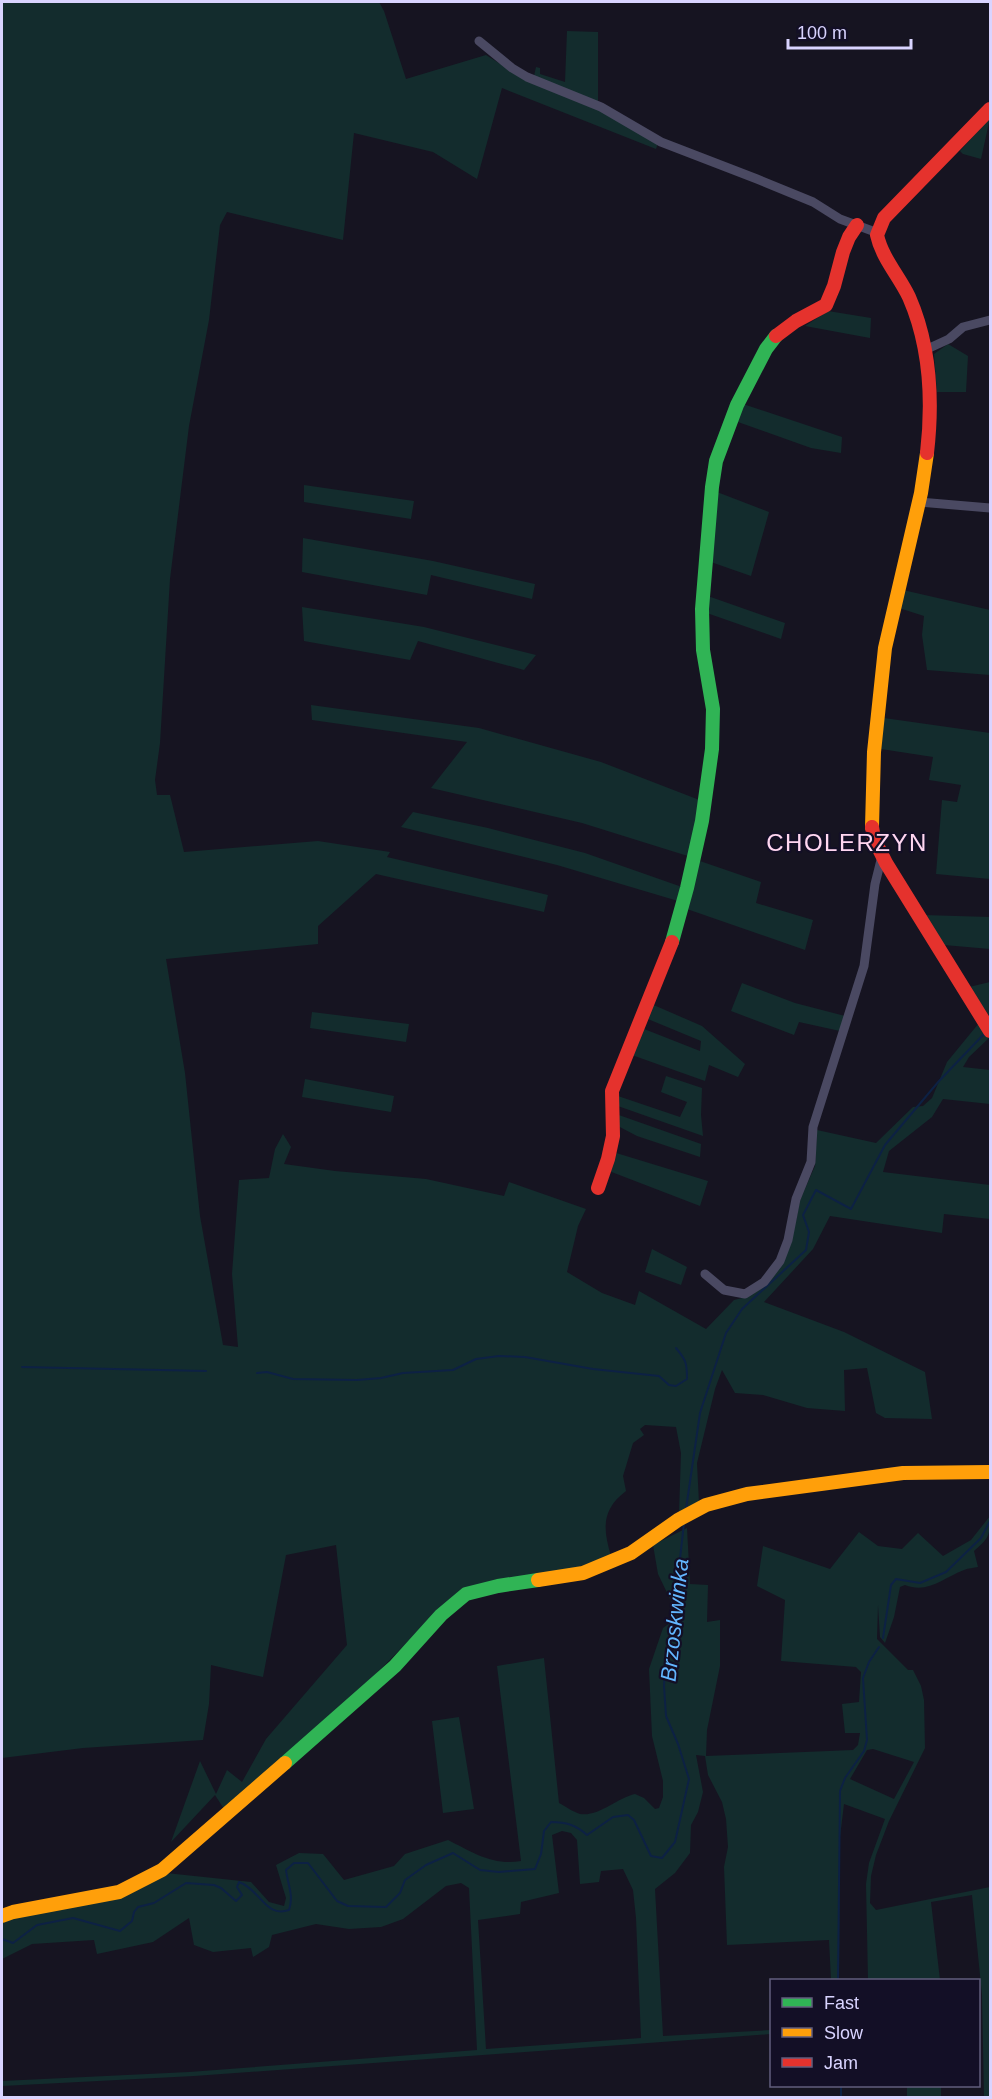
<svg xmlns="http://www.w3.org/2000/svg" width="992" height="2099" font-family="Arial,sans-serif">
  <rect width="100%" height="100%" fill="#161421"/>
  <path fill="#132c2d" fill-rule="evenodd" d="M 2,2 L 379,2 L 384,11 L 406,79 L 486,55 L 510,70 L 604,112 L 658,143 L 656,149 L 502,88 L 477,179 L 433,152 L 354,133 L 343,240 L 227,212 L 220,225 L 209,320 L 189,426 L 170,579 L 160,743 L 155,780 L 157,795 L 170,795 L 184,852 L 318,841 L 390,852 L 387,857 L 548,895 L 544,912 L 376,874 L 318,926 L 318,944 L 166,959 L 185,1073 L 200,1216 L 223,1345 L 238,1347 L 232,1274 L 239,1180 L 269,1178 L 275,1149 L 283,1134 L 291,1147 L 284,1164 L 335,1171 L 426,1179 L 504,1196 L 509,1182 L 586,1209 L 578,1226 L 567,1272 L 602,1293 L 635,1305 L 639,1291 L 706,1329 L 734,1300 L 746,1297 L 783,1261 L 796,1221 L 800,1200 L 815,1166 L 817,1130 L 876,1143 L 913,1107 L 923,1106 L 932,1098 L 947,1062 L 979,1023 L 989,1038 L 969,1057 L 963,1067 L 990,1070 L 990,1104 L 943,1099 L 932,1117 L 889,1151 L 883,1172 L 990,1185 L 990,1219 L 944,1214 L 942,1233 L 830,1216 L 813,1249 L 764,1302 L 844,1332 L 925,1372 L 932,1419 L 885,1418 L 876,1413 L 867,1368 L 844,1370 L 845,1411 L 807,1408 L 763,1395 L 735,1393 L 722,1370 L 715,1389 L 697,1463 L 699,1503 L 679,1514 L 681,1453 L 676,1427 L 645,1425 L 640,1429 L 644,1435 L 633,1443 L 623,1476 L 626,1491 C 601,1510 603,1529 611,1556 L 572,1569 L 473,1587 L 434,1615 L 372,1678 L 224,1809 L 215,1795 L 171,1842 L 200,1761 L 216,1794 L 227,1770 L 242,1782 L 266,1739 L 347,1645 L 336,1545 L 286,1555 L 263,1677 L 211,1665 L 209,1704 L 203,1740 L 83,1748 L 2,1758 Z
    M 567,31 L 598,32 L 598,102 L 534,76 L 536,67 L 540,68 L 540,74 L 565,82 Z
    M 990,118 L 981,159 L 963,154 L 960,151 Z
    M 828,311 L 871,318 L 870,338 L 805,326 Z
    M 948,344 L 968,356 L 966,392 L 937,392 L 934,354 Z
    M 743,404 L 842,437 L 841,453 L 811,448 L 738,422 L 735,419 Z
    M 304,485 L 414,501 L 411,519 L 304,502 Z
    M 717,492 L 769,512 L 751,576 L 708,561 Z
    M 303,538 L 433,561 L 535,584 L 532,599 L 431,575 L 427,595 L 302,572 Z
    M 903,590 L 990,610 L 990,675 L 927,670 L 922,635 L 924,616 L 899,608 Z
    M 705,595 L 785,623 L 781,639 L 704,612 Z
    M 302,607 L 424,627 L 536,655 L 524,670 L 418,641 L 410,660 L 304,641 Z
    M 311,705 L 479,728 L 601,762 L 702,801 L 691,857 L 582,823 L 431,788 L 467,742 L 312,720 Z
    M 884,718 L 990,733 L 990,879 L 936,874 L 942,800 L 957,802 L 961,785 L 929,780 L 933,757 L 881,749 Z
    M 413,812 L 488,828 L 585,853 L 682,887 L 678,901 L 557,865 L 401,827 Z
    M 697,860 L 761,882 L 756,903 L 813,920 L 805,950 L 684,908 Z
    M 923,915 L 990,917 L 990,949 L 944,945 Z
    M 990,982 L 990,1017 L 969,987 Z
    M 742,983 L 795,1003 L 845,1016 L 840,1031 L 799,1022 L 794,1035 L 731,1011 Z
    M 649,1003 L 702,1026 L 745,1064 L 738,1077 L 709,1065 L 705,1081 L 629,1054 L 639,1027 L 700,1051 L 701,1041 L 643,1017 Z
    M 312,1012 L 409,1024 L 406,1042 L 310,1028 Z
    M 666,1076 L 702,1088 L 701,1115 L 703,1136 L 615,1105 L 615,1095 L 680,1117 L 687,1102 L 661,1092 Z
    M 305,1079 L 394,1096 L 391,1112 L 302,1097 Z
    M 616,1114 L 701,1144 L 700,1157 L 637,1136 L 616,1125 Z
    M 613,1152 L 708,1181 L 700,1206 L 609,1171 Z
    M 652,1249 L 687,1267 L 681,1285 L 645,1272 Z
    M 990,1516 C 990,1536 989,1538 974,1551 L 978,1567 C 974,1568 968,1568 964,1570 C 943,1578 928,1594 905,1585 L 900,1587 L 894,1617 L 885,1643 L 880,1637 L 878,1605 L 877,1639 L 908,1670 L 913,1670 L 921,1686 L 924,1700 L 925,1748 L 889,1821 L 876,1855 L 871,1876 L 870,1903 L 876,1910 L 990,1887 L 990,2097 L 984,2097 L 982,1995 L 972,1895 L 931,1902 L 940,1980 L 868,1980 L 866,1884 L 869,1863 L 885,1819 L 844,1804 L 840,1837 L 839,1980 L 831,1980 L 829,1940 L 727,1945 L 724,1867 L 728,1847 L 726,1819 L 722,1802 L 708,1775 L 705,1756 L 696,1755 L 703,1792 L 698,1812 L 691,1825 L 690,1853 L 675,1873 L 655,1889 L 663,2036 L 771,2030 L 771,2034 L 194,2076 L 2,2086 L 2,2081 L 189,2072 L 477,2050 L 469,1888 L 461,1883 L 446,1886 L 403,1919 L 381,1927 L 349,1929 L 316,1924 L 272,1935 L 269,1947 L 253,1957 L 251,1948 L 213,1952 L 194,1945 L 189,1918 L 153,1942 L 97,1954 L 94,1940 L 32,1944 L 2,1959 L 2,1921 L 166,1873 L 251,1882 L 269,1902 L 284,1906 L 286,1898 L 276,1865 L 299,1853 L 323,1854 L 344,1880 L 394,1866 L 405,1854 L 448,1840 C 472,1852 493,1866 521,1861 L 497,1666 L 544,1658 L 559,1803 C 565,1806 573,1812 580,1814 C 599,1817 617,1798 635,1794 L 644,1798 L 655,1809 L 659,1808 L 663,1797 L 663,1781 L 652,1736 L 649,1669 L 663,1628 L 670,1623 L 672,1603 L 658,1574 L 653,1545 L 687,1528 L 690,1584 L 708,1585 L 707,1622 L 720,1620 L 720,1666 L 707,1730 L 706,1756 L 853,1750 L 858,1745 L 860,1733 L 845,1733 L 842,1704 L 859,1702 L 861,1672 L 856,1667 L 781,1661 L 785,1600 L 757,1586 L 763,1546 L 830,1569 L 859,1532 L 878,1546 L 902,1549 L 918,1533 L 943,1556 L 971,1540 ZM 873,1749 L 914,1762 L 894,1799 L 850,1779 L 867,1750 ZM 562,1831 L 571,1833 L 577,1840 L 580,1884 L 599,1882 L 601,1871 L 623,1869 L 633,1890 L 636,1918 L 641,2038 L 486,2049 L 478,1920 L 520,1914 L 521,1902 L 559,1893 L 552,1835 Z
    M 459,1717 L 474,1809 L 443,1813 L 432,1721 Z
    M 907,2086 L 941,2086 L 941,2097 L 907,2097 Z"/>
  <g fill="none" stroke-linecap="round" stroke-linejoin="round">
    <path stroke="#0d2144" stroke-width="2" d="M 22,1367 L 206,1371
      M 257,1373 L 267,1372 L 293,1379 L 357,1380 L 381,1378 L 403,1373 L 453,1370 L 476,1359 L 499,1356 L 525,1357 L 593,1369 L 659,1376 L 669,1385 L 676,1386 L 687,1379 C 687,1363 686,1360 676,1348
      M 686,1509 L 700,1413 L 726,1333 L 742,1309 L 806,1250 L 809,1232 L 803,1215 L 816,1190 L 851,1209 L 885,1145 L 939,1081 L 984,1034
      M 883,1638 L 891,1585 L 896,1579 L 920,1583 L 946,1572 L 981,1538 L 990,1521
      M 2,1939 L 13,1943 L 37,1925 L 73,1918 L 120,1931 L 132,1921 L 134,1912 L 138,1907 L 154,1903 L 186,1883 L 214,1885 L 221,1888 L 236,1901 L 242,1895 L 237,1887 L 239,1882 C 261,1890 265,1918 289,1910 C 294,1895 288,1886 286,1870 L 294,1863 L 308,1863 L 337,1901 L 348,1906 L 386,1907 L 400,1893 L 405,1880 L 426,1865 L 453,1853 L 480,1870 L 499,1872 L 535,1869 L 541,1854 L 544,1831 L 551,1822 C 566,1822 576,1825 587,1835 L 613,1817 L 628,1815 L 634,1820 L 651,1856 L 662,1858 L 675,1842 L 689,1779 L 678,1744 L 666,1716 L 664,1686 L 666,1658 L 672,1630 L 684,1523
      M 838,1980 L 840,1791 L 845,1778 L 864,1751 L 867,1740 L 863,1678 L 869,1662 L 879,1647
      M 841,2086 L 841,2098"/>
    <path stroke="#4a4962" stroke-width="9" d="M 479,41 L 512,68 L 527,77 L 601,107 L 661,142 L 757,179 L 813,202 L 840,219 L 878,233
      M 925,350 L 949,339 L 963,327 L 990,320
      M 919,502 L 990,508
      M 705,1274 L 724,1290 L 745,1294 L 764,1282 L 780,1261 L 788,1240 L 796,1199 L 811,1162 L 813,1127 L 864,966 L 875,884 L 882,856"/>
    <path stroke="#30b455" stroke-width="14" d="M 672,942 L 687,888 L 702,821 L 712,749 L 713,709 L 703,650 L 702,609 L 712,487 L 716,461 L 737,405 L 766,349 L 776,336
      M 285,1763 L 395,1666 L 441,1615 L 466,1594 L 498,1586 L 538,1580"/>
    <path stroke="#ff9f0a" stroke-width="14" d="M 872,827 L 874,752 L 885,648 L 921,493 L 927,453
      M 538,1580 L 583,1573 L 631,1553 L 678,1520 L 706,1505 L 747,1494 L 903,1473 L 990,1472
      M 2,1916 L 13,1912 L 119,1892 L 162,1870 L 285,1763"/>
    <path stroke="#e5322d" stroke-width="14" d="M 776,336 L 796,321 L 826,305 L 834,286 L 843,252 L 849,237 L 857,225
      M 927,453 C 933,401 930,345 909,297 C 899,276 882,258 877,235 L 884,218 L 990,109
      M 872,827 L 874,839 L 886,863 L 990,1031
      M 598,1188 L 608,1159 L 613,1136 L 612,1091 L 672,942"/>
  </g>
  <g text-anchor="middle" stroke-width="4.5" stroke-linejoin="round" paint-order="stroke">
    <g font-size="22" font-style="italic" fill="#62b6ff" stroke="#130f26">
      <text transform="translate(674 1620) rotate(-84)" y="8">Brzoskwinka</text>
    </g>
    <g font-size="24" letter-spacing="1.5" fill="#ffd6f0" stroke="#130f26">
      <text x="847" y="851">CHOLERZYN</text>
    </g>
  </g>
  <rect width="992" height="2099" fill="none" stroke="#d9d4ff" stroke-width="6"/>
  <rect x="770" y="1979" width="210" height="108" fill="#130f26" stroke="#625e7d" stroke-width="1.5"/>
  <rect x="782" y="1998" width="30" height="9" fill="#30b455" stroke="#625e7d" stroke-width="1.5"/>
  <text x="824" y="2009" font-size="18" fill="#d9d4ff">Fast</text>
  <rect x="782" y="2028" width="30" height="9" fill="#ff9f0a" stroke="#625e7d" stroke-width="1.5"/>
  <text x="824" y="2039" font-size="18" fill="#d9d4ff">Slow</text>
  <rect x="782" y="2058" width="30" height="9" fill="#e5322d" stroke="#625e7d" stroke-width="1.5"/>
  <text x="824" y="2069" font-size="18" fill="#d9d4ff">Jam</text>
  <path d="M788 39v9h123v-9" fill="none" stroke="#d9d4ff" stroke-width="3"/>
  <text x="797" y="39" font-size="18" fill="#d9d4ff" stroke="#130f26" stroke-width="4.5" paint-order="stroke">100 m</text>
</svg>
